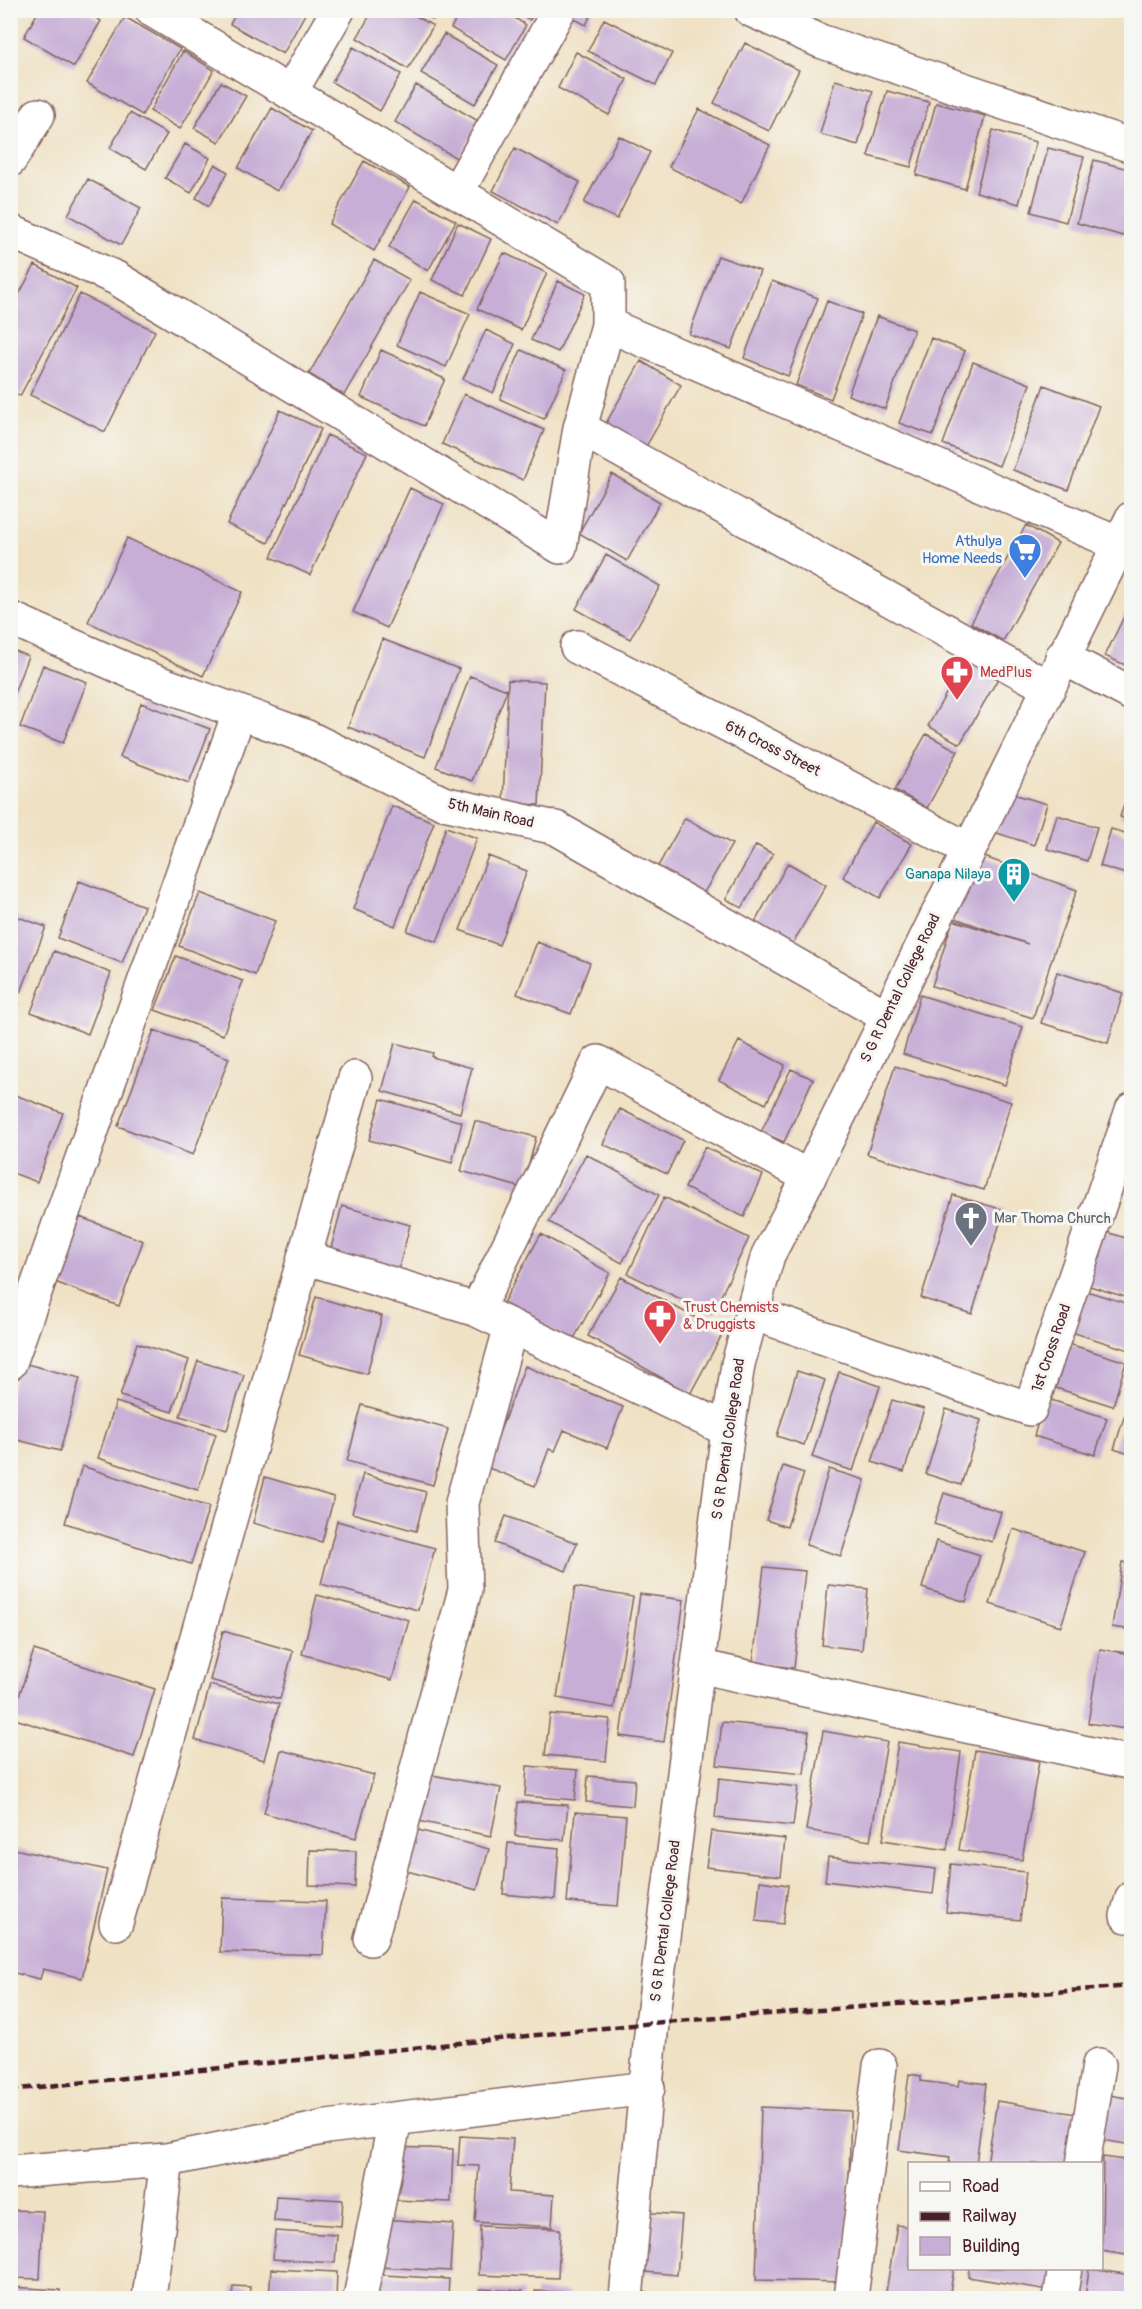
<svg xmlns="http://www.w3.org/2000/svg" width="1142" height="2309" font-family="Pangolin,sans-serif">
  <rect width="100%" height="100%" fill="#f6f6f2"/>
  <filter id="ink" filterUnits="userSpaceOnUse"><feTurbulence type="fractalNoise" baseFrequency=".0167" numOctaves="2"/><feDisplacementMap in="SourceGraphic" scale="12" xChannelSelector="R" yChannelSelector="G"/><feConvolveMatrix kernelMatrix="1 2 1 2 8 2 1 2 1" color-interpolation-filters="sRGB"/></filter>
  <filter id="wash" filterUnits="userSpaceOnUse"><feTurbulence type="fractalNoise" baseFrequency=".008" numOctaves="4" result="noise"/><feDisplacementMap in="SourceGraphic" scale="24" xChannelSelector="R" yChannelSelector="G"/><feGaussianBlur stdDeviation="1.35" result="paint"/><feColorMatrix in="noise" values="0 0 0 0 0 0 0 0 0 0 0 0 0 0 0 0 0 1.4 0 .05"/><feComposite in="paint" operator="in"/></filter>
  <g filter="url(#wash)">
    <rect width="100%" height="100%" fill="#efe1c3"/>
    <g id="blocks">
      <path fill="#c6aed6" d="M 39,10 L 84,10 L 101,21 L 74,67 L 24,37 Z
        M 210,10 L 226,10 L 222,17 Z
        M 238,10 L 298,10 L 305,14 L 283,54 L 230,24 Z
        M 373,10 L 406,10 L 433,26 L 408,69 L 357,38 Z
        M 415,10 L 438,10 L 433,20 Z
        M 461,10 L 502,10 L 526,25 L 506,60 L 451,28 Z
        M 512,10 L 535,10 L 530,20 Z
        M 572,10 L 593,10 L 586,25 L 569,16 Z
        M 125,17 L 180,49 L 142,115 L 87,83 Z
        M 604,19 L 672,53 L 656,85 L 588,51 Z
        M 444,34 L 498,65 L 475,104 L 421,73 Z
        M 745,43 L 799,70 L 769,131 L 714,103 Z
        M 353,47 L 401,74 L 380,111 L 332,82 Z
        M 183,51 L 214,70 L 180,129 L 150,111 Z
        M 576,52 L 627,79 L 609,115 L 558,88 Z
        M 835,80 L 873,91 L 858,145 L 820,134 Z
        M 221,82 L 246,96 L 219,142 L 194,128 Z
        M 416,85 L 480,122 L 458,159 L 395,122 Z
        M 887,91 L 929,102 L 911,167 L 868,156 Z
        M 936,103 L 985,116 L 965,189 L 916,175 Z
        M 272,108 L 312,131 L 277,191 L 238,168 Z
        M 699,109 L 770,145 L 741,204 L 669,167 Z
        M 130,113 L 167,134 L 146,169 L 110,148 Z
        M 993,130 L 1036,142 L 1019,204 L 976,192 Z
        M 619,136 L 650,152 L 617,219 L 584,203 Z
        M 185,144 L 210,158 L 191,193 L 165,178 Z
        M 515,148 L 580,182 L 558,225 L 493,191 Z
        M 1048,148 L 1084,157 L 1066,222 L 1031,212 Z
        M 1094,160 L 1132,170 L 1132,207 L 1123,236 L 1077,223 Z
        M 364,161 L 410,187 L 374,251 L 329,224 Z
        M 215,164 L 228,172 L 209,206 L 196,198 Z
        M 88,179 L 141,208 L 121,245 L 68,215 Z
        M 416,199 L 456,221 L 428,271 L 389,247 Z
        M 458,223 L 491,239 L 465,295 L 432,280 Z
        M 504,253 L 547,273 L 521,330 L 477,309 Z
        M 718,256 L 760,271 L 731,349 L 689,334 Z
        M 374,260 L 410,280 L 344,395 L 309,374 Z
        M 35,265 L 77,288 L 20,396 L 10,391 L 10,311 Z
        M 558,281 L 585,294 L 558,352 L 531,340 Z
        M 772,281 L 818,298 L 788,376 L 744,358 Z
        M 420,292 L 470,314 L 446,367 L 397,345 Z
        M 80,294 L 155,331 L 105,432 L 30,395 Z
        M 827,301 L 862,314 L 831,399 L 796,385 Z
        M 877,316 L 914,330 L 885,409 L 848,395 Z
        M 486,330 L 515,344 L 493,393 L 463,379 Z
        M 931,338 L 965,351 L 933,435 L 899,423 Z
        M 381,350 L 445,379 L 424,426 L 361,397 Z
        M 521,350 L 566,370 L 544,419 L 500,399 Z
        M 641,361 L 681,385 L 644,450 L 604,427 Z
        M 973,362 L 1030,384 L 999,466 L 943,444 Z
        M 1044,385 L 1099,406 L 1068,490 L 1013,470 Z
        M 464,394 L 544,430 L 523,480 L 442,444 Z
        M 280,410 L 321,429 L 268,543 L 227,524 Z
        M 327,435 L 367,453 L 310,575 L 271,557 Z
        M 612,474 L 660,502 L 627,561 L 579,533 Z
        M 410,488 L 444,504 L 387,628 L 353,612 Z
        M 1026,525 L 1058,543 L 1003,641 L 971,623 Z
        M 127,538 L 242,592 L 203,676 L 88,622 Z
        M 606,555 L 660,586 L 630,639 L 576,609 Z
        M 1132,600 L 1132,668 L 1105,656 Z
        M 382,639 L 459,669 L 425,757 L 348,727 Z
        M 10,649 L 28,656 L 11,702 L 10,702 Z
        M 966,658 L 999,677 L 960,744 L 928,726 Z
        M 43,665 L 87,682 L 63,743 L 20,727 Z
        M 470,676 L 507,690 L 472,781 L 436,767 Z
        M 508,680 L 545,682 L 539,805 L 503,803 Z
        M 141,703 L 210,729 L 189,783 L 120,757 Z
        M 926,734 L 958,751 L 927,808 L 895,790 Z
        M 1131,783 L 1132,783 L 1132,820 L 1120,817 Z
        M 1010,793 L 1047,804 L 1034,845 L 997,833 Z
        M 392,806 L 434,822 L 395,926 L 353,909 Z
        M 1057,815 L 1097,827 L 1087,861 L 1047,849 Z
        M 685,818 L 732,844 L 702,896 L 656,870 Z
        M 873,822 L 912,844 L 880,898 L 843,877 Z
        M 446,827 L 477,838 L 437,942 L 407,931 Z
        M 1111,829 L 1132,835 L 1132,876 L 1100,866 Z
        M 756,845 L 773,854 L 742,908 L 726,899 Z
        M 976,854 L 1077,890 L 1054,952 L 1033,1018 L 932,986 L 953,920 L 1028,944 L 949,916 Z
        M 488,856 L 527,871 L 499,945 L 460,930 Z
        M 788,863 L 826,885 L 792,945 L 754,924 Z
        M 79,881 L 144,906 L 122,963 L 58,938 Z
        M 200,893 L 275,921 L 255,975 L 179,946 Z
        M 10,914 L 46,927 L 21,992 L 10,987 Z
        M 537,942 L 590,963 L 571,1014 L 517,994 Z
        M 54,951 L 111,973 L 88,1034 L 31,1012 Z
        M 176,956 L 243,981 L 223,1035 L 155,1010 Z
        M 1057,972 L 1123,993 L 1108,1043 L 1041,1023 Z
        M 920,995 L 1023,1027 L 1005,1085 L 903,1054 Z
        M 10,999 L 19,1003 L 11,1025 L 10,1025 Z
        M 154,1030 L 229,1058 L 193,1155 L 118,1126 Z
        M 739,1041 L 785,1065 L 766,1104 L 719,1080 Z
        M 395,1043 L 433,1053 L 432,1057 L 472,1068 L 460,1113 L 382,1091 Z
        M 895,1066 L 1011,1102 L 984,1190 L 867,1154 Z
        M 791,1069 L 813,1079 L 784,1142 L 761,1132 Z
        M 10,1093 L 63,1113 L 37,1182 L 10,1172 Z
        M 381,1099 L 462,1122 L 452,1163 L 369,1140 Z
        M 620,1109 L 683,1140 L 667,1174 L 603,1144 Z
        M 475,1121 L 536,1137 L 523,1188 L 461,1171 Z
        M 705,1147 L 763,1175 L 744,1217 L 685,1188 Z
        M 586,1154 L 659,1195 L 622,1263 L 549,1222 Z
        M 953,1195 L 1004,1210 L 972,1314 L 921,1298 Z
        M 664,1197 L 749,1238 L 712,1314 L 628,1274 Z
        M 342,1206 L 410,1225 L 398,1271 L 330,1252 Z
        M 80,1217 L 143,1241 L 119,1306 L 55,1282 Z
        M 1100,1230 L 1132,1240 L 1132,1299 L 1083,1284 Z
        M 541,1234 L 610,1273 L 572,1342 L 503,1303 Z
        M 621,1277 L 723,1333 L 690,1394 L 588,1336 Z
        M 1080,1289 L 1132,1305 L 1132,1351 L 1065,1330 Z
        M 316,1297 L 382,1316 L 367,1374 L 299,1355 Z
        M 137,1343 L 189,1360 L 172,1412 L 120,1396 Z
        M 1069,1344 L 1126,1362 L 1113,1406 L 1056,1388 Z
        M 198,1361 L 244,1375 L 227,1430 L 180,1416 Z
        M 19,1362 L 80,1378 L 60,1451 L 10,1438 L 10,1395 Z
        M 525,1366 L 623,1407 L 607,1448 L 564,1430 L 555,1451 L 549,1449 L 535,1486 L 486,1467 Z
        M 797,1371 L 825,1380 L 804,1445 L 777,1436 Z
        M 839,1372 L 880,1386 L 853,1471 L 812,1457 Z
        M 1045,1398 L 1107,1418 L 1095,1455 L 1034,1436 Z
        M 892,1400 L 924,1409 L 904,1472 L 872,1462 Z
        M 116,1402 L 216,1434 L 198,1490 L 98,1458 Z
        M 362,1405 L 448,1429 L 433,1485 L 347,1461 Z
        M 1127,1408 L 1132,1409 L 1132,1455 L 1114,1449 Z
        M 946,1409 L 981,1420 L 961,1485 L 926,1474 Z
        M 82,1466 L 209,1507 L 191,1564 L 65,1523 Z
        M 783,1466 L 804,1473 L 787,1527 L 766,1520 Z
        M 829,1469 L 865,1480 L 841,1556 L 806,1545 Z
        M 363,1474 L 426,1492 L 416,1531 L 352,1513 Z
        M 265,1477 L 334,1497 L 322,1542 L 253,1523 Z
        M 944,1493 L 1001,1512 L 992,1542 L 934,1524 Z
        M 506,1516 L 577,1543 L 566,1571 L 495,1543 Z
        M 337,1521 L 435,1548 L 418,1610 L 321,1584 Z
        M 1013,1529 L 1085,1552 L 1061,1626 L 990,1604 Z
        M 936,1541 L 980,1555 L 966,1602 L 922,1588 Z
        M 1122,1562 L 1132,1564 L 1132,1630 L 1112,1627 Z
        M 764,1567 L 805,1571 L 794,1668 L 753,1663 Z
        M 828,1585 L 868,1589 L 862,1650 L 822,1645 Z
        M 575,1587 L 633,1597 L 614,1708 L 557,1698 Z
        M 640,1594 L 684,1600 L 664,1742 L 620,1736 Z
        M 317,1595 L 409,1620 L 392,1680 L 302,1654 Z
        M 223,1631 L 293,1651 L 280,1699 L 210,1680 Z
        M 1100,1649 L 1132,1654 L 1132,1730 L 1088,1723 Z
        M 34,1650 L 155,1689 L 134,1757 L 12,1718 Z
        M 210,1685 L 279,1704 L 264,1760 L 195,1740 Z
        M 550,1714 L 610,1719 L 606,1761 L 545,1755 Z
        M 722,1722 L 809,1731 L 804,1774 L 717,1765 Z
        M 823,1731 L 887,1742 L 870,1841 L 806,1830 Z
        M 898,1742 L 961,1752 L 947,1850 L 883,1840 Z
        M 281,1750 L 374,1775 L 356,1838 L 264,1813 Z
        M 975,1750 L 1039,1761 L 1022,1860 L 959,1850 Z
        M 527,1766 L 578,1770 L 575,1800 L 525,1796 Z
        M 427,1774 L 501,1788 L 491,1836 L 418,1821 Z
        M 588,1776 L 635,1780 L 633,1806 L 586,1802 Z
        M 719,1778 L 798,1787 L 793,1826 L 715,1818 Z
        M 518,1802 L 568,1805 L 564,1840 L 515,1836 Z
        M 575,1812 L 626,1816 L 618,1906 L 567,1902 Z
        M 407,1827 L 489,1849 L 477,1890 L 396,1868 Z
        M 711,1831 L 785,1839 L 781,1876 L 706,1867 Z
        M 508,1843 L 559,1848 L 555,1899 L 503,1894 Z
        M 10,1848 L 107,1870 L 82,1978 L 43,1969 L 40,1979 L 10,1972 Z
        M 310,1850 L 356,1851 L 355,1887 L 309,1885 Z
        M 828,1857 L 936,1869 L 933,1894 L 825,1881 Z
        M 951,1864 L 1026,1872 L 1020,1920 L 946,1912 Z
        M 760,1881 L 788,1885 L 783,1924 L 756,1921 Z
        M 222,1898 L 326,1901 L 323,1955 L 220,1952 Z
        M 909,2074 L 921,2076 L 921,2081 L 958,2086 L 959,2080 L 986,2084 L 976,2164 L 949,2164 L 950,2157 L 899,2150 Z
        M 1109,2095 L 1132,2099 L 1132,2145 L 1102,2140 Z
        M 997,2101 L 1083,2115 L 1075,2164 L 987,2164 Z
        M 761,2107 L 851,2111 L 846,2282 L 756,2280 Z
        M 460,2136 L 513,2139 L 509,2192 L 554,2195 L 552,2227 L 475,2222 L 479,2166 L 458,2165 Z
        M 393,2147 L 453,2149 L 451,2202 L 391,2200 Z
        M 1103,2157 L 1132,2161 L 1132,2256 L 1102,2251 Z
        M 276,2196 L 343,2200 L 341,2226 L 274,2221 Z
        M 10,2210 L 43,2211 L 40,2279 L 10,2278 Z
        M 640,2212 L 682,2215 L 677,2275 L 635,2271 Z
        M 382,2219 L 453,2224 L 450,2271 L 379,2267 Z
        M 897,2225 L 910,2227 L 910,2268 L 954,2268 L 949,2298 L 885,2298 Z
        M 480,2226 L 560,2229 L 558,2278 L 479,2275 Z
        M 275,2231 L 337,2235 L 335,2263 L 273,2259 Z
        M 969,2268 L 1058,2268 L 1055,2291 L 968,2277 Z
        M 271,2269 L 337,2272 L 336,2298 L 269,2298 Z
        M 1089,2269 L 1132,2275 L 1132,2298 L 1085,2298 Z
        M 368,2274 L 449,2279 L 448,2298 L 366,2298 Z
        M 233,2286 L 250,2287 L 249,2298 L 232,2298 Z
        M 10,2287 L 60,2290 L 59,2298 L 10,2298 Z
        M 480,2289 L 523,2291 L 522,2298 L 479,2298 Z
        M 535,2291 L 568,2292 L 567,2298 L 535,2298 Z
        M 641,2292 L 689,2297 L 689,2298 L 640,2298 Z"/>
    </g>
  </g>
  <g filter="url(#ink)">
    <use href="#blocks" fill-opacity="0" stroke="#846360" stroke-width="1.5"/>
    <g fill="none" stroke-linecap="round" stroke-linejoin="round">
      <defs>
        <path id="minor" d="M 751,10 L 820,41 L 1132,146
          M 290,93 L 338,10
          M 10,160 L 38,115
          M 457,192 L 559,10
          M 10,231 L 116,278 L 560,547 L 580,428 L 608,325 L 608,283 L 152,10
          M 608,325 L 1119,544
          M 580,428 L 1048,687
          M 10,618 L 141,676 L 307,737 L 443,803 L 556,828 L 886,1016
          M 577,647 L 968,849
          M 1062,657 L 1132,694
          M 304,1257 L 477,1310 L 728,1430
          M 477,1310 L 598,1062 L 809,1177
          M 752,1313 L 1030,1409 L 1132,1110
          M 10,1363 L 239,713
          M 698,1666 L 1132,1763
          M 1127,1916 L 1132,1898
          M 116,1923 L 355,1078
          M 371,1939 L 465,1590 L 462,1503 L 511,1326
          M 1083,2164 L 1099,2065
          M 10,2172 L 167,2160 L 327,2127 L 648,2088
          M 149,2298 L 167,2160
          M 360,2298 L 395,2119
          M 851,2298 L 880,2066
          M 1060,2298 L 1065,2268"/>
        <path id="tertiary" d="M 626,2298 L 652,2023 L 728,1430 L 738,1364 L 768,1255 L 809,1177 L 1132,518"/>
      </defs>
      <use href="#minor" stroke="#846360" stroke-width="36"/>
      <use href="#tertiary" stroke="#846360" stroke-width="36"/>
      <use href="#minor" stroke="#fff" stroke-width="33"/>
      <use href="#tertiary" stroke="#fff" stroke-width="33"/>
      <path stroke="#4a1f2b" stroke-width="4.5" stroke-dasharray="9 4.5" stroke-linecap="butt" d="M 10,2090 L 652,2023 L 1132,1986"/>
    </g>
  </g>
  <defs>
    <symbol id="supermarket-pin" viewBox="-11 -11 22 30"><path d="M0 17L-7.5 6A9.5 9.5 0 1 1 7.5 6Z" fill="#3f7fe0" stroke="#f6f6f2"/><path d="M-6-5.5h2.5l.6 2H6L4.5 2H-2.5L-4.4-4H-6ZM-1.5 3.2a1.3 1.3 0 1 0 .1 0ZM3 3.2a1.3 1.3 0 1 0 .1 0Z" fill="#fff"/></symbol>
    <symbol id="pharmacy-pin" viewBox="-11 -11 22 30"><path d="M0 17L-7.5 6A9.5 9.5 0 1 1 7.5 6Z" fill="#e0444e" stroke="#f6f6f2"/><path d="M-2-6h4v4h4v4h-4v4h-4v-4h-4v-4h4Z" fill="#fff"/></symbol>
    <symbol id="building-pin" viewBox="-11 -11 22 30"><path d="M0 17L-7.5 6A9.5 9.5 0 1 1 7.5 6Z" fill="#0f9aa8" stroke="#f6f6f2"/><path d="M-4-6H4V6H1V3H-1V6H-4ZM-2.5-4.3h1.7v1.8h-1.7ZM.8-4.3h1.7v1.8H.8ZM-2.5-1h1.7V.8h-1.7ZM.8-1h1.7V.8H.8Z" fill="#fff"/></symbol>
    <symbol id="church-pin" viewBox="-11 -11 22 30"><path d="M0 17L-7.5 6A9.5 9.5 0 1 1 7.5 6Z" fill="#6b7280" stroke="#f6f6f2"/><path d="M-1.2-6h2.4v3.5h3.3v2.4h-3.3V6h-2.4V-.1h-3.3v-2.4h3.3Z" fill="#fff"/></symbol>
  </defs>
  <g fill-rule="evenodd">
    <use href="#supermarket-pin" x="1006" y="531" width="38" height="52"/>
    <use href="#pharmacy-pin" x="938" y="653" width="38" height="52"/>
    <use href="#building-pin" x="995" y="855" width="38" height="52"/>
    <use href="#church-pin" x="952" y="1199" width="38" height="52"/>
    <use href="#pharmacy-pin" x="641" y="1297" width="38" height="52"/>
  </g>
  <g text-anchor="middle" stroke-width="6" stroke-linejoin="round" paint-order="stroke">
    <g font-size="15" fill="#366cbe" stroke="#f6f6f2" text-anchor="end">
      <text x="1002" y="546">Athulya<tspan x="1002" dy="17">Home Needs</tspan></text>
    </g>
    <g font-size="15" fill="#be3a42" stroke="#f6f6f2" text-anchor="start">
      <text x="980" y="677">MedPlus</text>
      <text x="683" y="1312">Trust Chemists<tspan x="683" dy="17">&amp; Druggists</tspan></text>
    </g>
    <g font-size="15" fill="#4a1f2b" stroke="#f6f6f2">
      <text transform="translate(773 748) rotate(27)" y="5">6th Cross Street</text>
      <text transform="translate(491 813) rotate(13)" y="5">5th Main Road</text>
      <text transform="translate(900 988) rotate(-64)" y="5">S G R Dental College Road</text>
      <text transform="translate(1051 1348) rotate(-71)" y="5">1st Cross Road</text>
      <text transform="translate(728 1439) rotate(-82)" y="5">S G R Dental College Road</text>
      <text transform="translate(665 1921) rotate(-83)" y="5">S G R Dental College Road</text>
    </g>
    <g font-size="15" fill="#0d838f" stroke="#f6f6f2" text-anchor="end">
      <text x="991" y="879">Ganapa Nilaya</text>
    </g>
    <g font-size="15" fill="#5b616d" stroke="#f6f6f2" text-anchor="start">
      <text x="994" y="1223">Mar Thoma Church</text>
    </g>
  </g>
  <rect width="1142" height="2309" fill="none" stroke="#f6f6f2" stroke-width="36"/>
  <rect x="908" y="2162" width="195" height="108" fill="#f6f6f2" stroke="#b1a0a2" stroke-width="1.5"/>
  <rect x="920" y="2182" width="30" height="9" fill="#ffffff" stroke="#b1a0a2" stroke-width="1.5"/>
  <text x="962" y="2192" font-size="18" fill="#4a1f2b">Road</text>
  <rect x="920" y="2212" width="30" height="9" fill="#4a1f2b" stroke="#b1a0a2" stroke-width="1.5"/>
  <text x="962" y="2222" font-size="18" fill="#4a1f2b">Railway</text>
  <rect x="920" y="2237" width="30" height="18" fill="#c6aed6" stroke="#b1a0a2" stroke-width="1.5"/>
  <text x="962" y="2252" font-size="18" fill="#4a1f2b">Building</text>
</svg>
